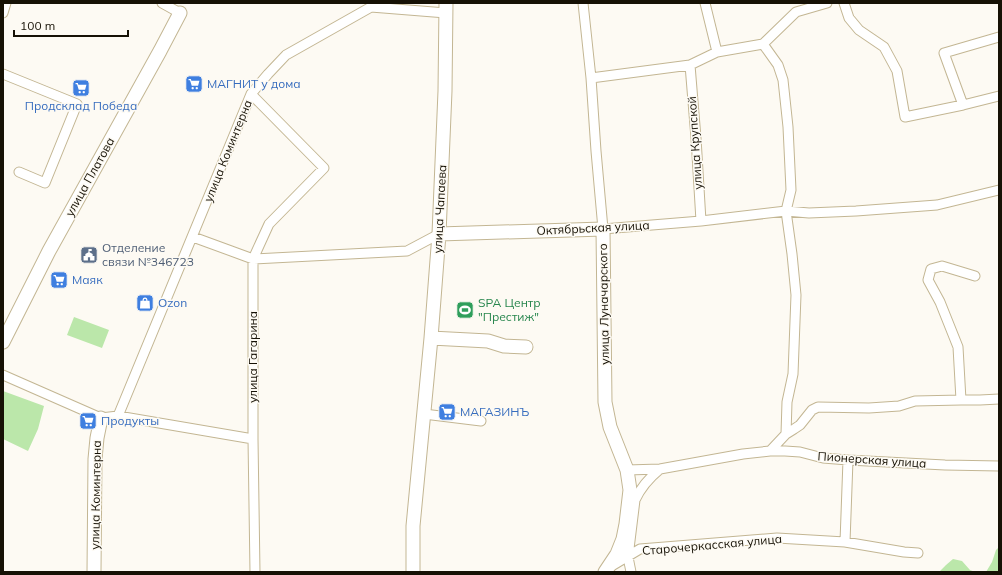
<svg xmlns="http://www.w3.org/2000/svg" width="1002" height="575" font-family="Mulish,sans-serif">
  <rect width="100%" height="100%" fill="#fdfaf3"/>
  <path fill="#bbe7aa" d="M 74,317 L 109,330 L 102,348 L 67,335 Z
    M 3,391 L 44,406 L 38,429 L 28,451 L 3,439 Z
    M 999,547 L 999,572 L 986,572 L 992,562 L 996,550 Z
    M 953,559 L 962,561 L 970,570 L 975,572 L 939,572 L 946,565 Z"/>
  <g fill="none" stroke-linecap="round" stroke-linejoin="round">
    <defs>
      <path id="street" d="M 162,3 L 180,13
        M 583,3 L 591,78 L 596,151 L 603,229 L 701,221 L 786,211 L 809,213 L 856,211 L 937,205 L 999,190
        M 705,3 L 717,52
        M 844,3 L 849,18 L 859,30 L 884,47 L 897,71 L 905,117 L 963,105 L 999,96
        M 3,13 L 6,3
        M 763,44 L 778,65 L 783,80 L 788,127 L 791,190 L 786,211 L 792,254 L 796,295 L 793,374 L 787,402 L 786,434
        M 690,65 L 696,138 L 701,221
        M 3,74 L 77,104 L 45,183 L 19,172
        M 591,78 L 690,65 L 717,52 L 763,44 L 796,12 L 827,3
        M 251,94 L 324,168 L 269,224 L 253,259 L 253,439 L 255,572
        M 963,105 L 944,53 L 999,37
        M 193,237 L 253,259 L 407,251 L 439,234
        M 3,375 L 101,418 L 118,416 L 253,439
        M 961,400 L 958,347 L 940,302 L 928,280 L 931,269 L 942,266 L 975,276
        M 424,414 L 481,421
        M 118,416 L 251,94 L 268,74 L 286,55 L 371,7 L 446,13
        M 770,451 L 786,434 L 794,429 L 800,425 L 812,410 L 818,407 L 869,408 L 899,406 L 915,401 L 961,400 L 980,400 L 999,399
        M 627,470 L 660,469 L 743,454 L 770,451 L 785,451 L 800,452 L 823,458 L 848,460 L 945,465 L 999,466
        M 845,542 L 848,460
        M 610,567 L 640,549 L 777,538 L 845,542 L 904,552 L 918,553
        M 631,572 L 628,557 L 635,500 C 641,487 649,478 660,469"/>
      <path id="secondary" d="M 439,234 L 603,229 L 605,402 L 610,427 L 627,470 L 630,490 L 626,524 L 623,539 L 617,554 L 605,572
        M 431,338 L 488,341 L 504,346 L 526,347
        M 3,342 L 49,251 L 160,51 L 180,13
        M 94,572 L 95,459 L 97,438 L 101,418
        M 413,572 L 413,526 L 431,338 L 439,234 L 445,91 L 446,3"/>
    </defs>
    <use href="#street" stroke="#c3b693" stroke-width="11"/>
    <use href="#secondary" stroke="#c3b693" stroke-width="15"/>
    <use href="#street" stroke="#fff" stroke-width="9"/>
    <use href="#secondary" stroke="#fff" stroke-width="13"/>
  </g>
  <defs>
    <symbol id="supermarket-square" viewBox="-11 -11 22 22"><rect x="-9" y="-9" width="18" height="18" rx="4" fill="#3f7fe0" stroke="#fdfaf3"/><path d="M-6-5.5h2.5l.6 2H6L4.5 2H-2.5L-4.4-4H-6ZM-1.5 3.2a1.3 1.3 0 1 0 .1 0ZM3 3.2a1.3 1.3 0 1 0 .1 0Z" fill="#fff"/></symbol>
    <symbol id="civic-square" viewBox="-11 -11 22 22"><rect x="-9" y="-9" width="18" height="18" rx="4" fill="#5c6f8a" stroke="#fdfaf3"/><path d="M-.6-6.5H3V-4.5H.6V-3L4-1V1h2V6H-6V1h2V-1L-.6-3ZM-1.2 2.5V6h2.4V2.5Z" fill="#fff"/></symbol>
    <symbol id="shop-square" viewBox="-11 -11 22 22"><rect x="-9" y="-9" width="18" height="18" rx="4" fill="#3f7fe0" stroke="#fdfaf3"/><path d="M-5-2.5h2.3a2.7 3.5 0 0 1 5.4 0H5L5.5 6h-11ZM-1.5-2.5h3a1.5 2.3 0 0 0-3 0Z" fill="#fff"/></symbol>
    <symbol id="stadium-square" viewBox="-11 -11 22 22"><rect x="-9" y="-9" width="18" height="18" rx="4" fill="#2e9e5b" stroke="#fdfaf3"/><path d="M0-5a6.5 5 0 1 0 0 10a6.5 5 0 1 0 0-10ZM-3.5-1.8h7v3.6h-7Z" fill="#fff"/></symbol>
  </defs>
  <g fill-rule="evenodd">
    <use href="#supermarket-square" x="184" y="74" width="20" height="20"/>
    <use href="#supermarket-square" x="71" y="78" width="20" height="20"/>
    <use href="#civic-square" x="79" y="245" width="20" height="20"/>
    <use href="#supermarket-square" x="49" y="270" width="20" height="20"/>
    <use href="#shop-square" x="135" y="293" width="20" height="20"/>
    <use href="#stadium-square" x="455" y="300" width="20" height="20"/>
    <use href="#supermarket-square" x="437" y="402" width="20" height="20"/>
    <use href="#supermarket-square" x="78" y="411" width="20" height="20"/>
  </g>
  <g text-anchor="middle" stroke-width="3" stroke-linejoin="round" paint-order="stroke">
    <g font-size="12" fill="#366cbe" stroke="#fdfaf3" text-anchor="start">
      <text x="207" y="88">МАГНИТ у дома</text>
      <text x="81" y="110" text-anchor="middle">Продсклад Победа</text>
      <text x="72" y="284">Маяк</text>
      <text x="158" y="307">Ozon</text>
      <text x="460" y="416">МАГАЗИНЪ</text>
      <text x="101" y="425">Продукты</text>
    </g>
    <g font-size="12" fill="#161105" stroke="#fdfaf3">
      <text transform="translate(695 143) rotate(-94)" y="4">улица Крупской</text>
      <text transform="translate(228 151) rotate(-68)" y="4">улица Коминтерна</text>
      <text transform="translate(90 177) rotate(-61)" y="4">улица Платова</text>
      <text transform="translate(440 209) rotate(-87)" y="4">улица Чапаева</text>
      <text transform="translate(593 228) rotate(-3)" y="4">Октябрьская улица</text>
      <text transform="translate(604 304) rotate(-91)" y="4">улица Луначарского</text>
      <text transform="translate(253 357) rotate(-90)" y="4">улица Гагарина</text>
      <text transform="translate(872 460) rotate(4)" y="4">Пионерская улица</text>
      <text transform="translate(96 495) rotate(-89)" y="4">улица Коминтерна</text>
      <text transform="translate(712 545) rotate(-5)" y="4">Старочеркасская улица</text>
    </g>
    <g font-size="12" fill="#4e5e75" stroke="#fdfaf3" text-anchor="start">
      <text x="102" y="252">Отделение<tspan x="102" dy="14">связи №346723</tspan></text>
    </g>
    <g font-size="12" fill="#27864d" stroke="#fdfaf3" text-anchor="start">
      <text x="478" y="307">SPA Центр<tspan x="478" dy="14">"Престиж"</tspan></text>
    </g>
  </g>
  <rect width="1002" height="575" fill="none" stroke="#161105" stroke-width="8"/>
  <path d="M14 30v6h114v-6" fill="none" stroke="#161105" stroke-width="2"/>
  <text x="20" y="30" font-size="12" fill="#161105" stroke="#fdfaf3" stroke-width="3" paint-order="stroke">100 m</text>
</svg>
